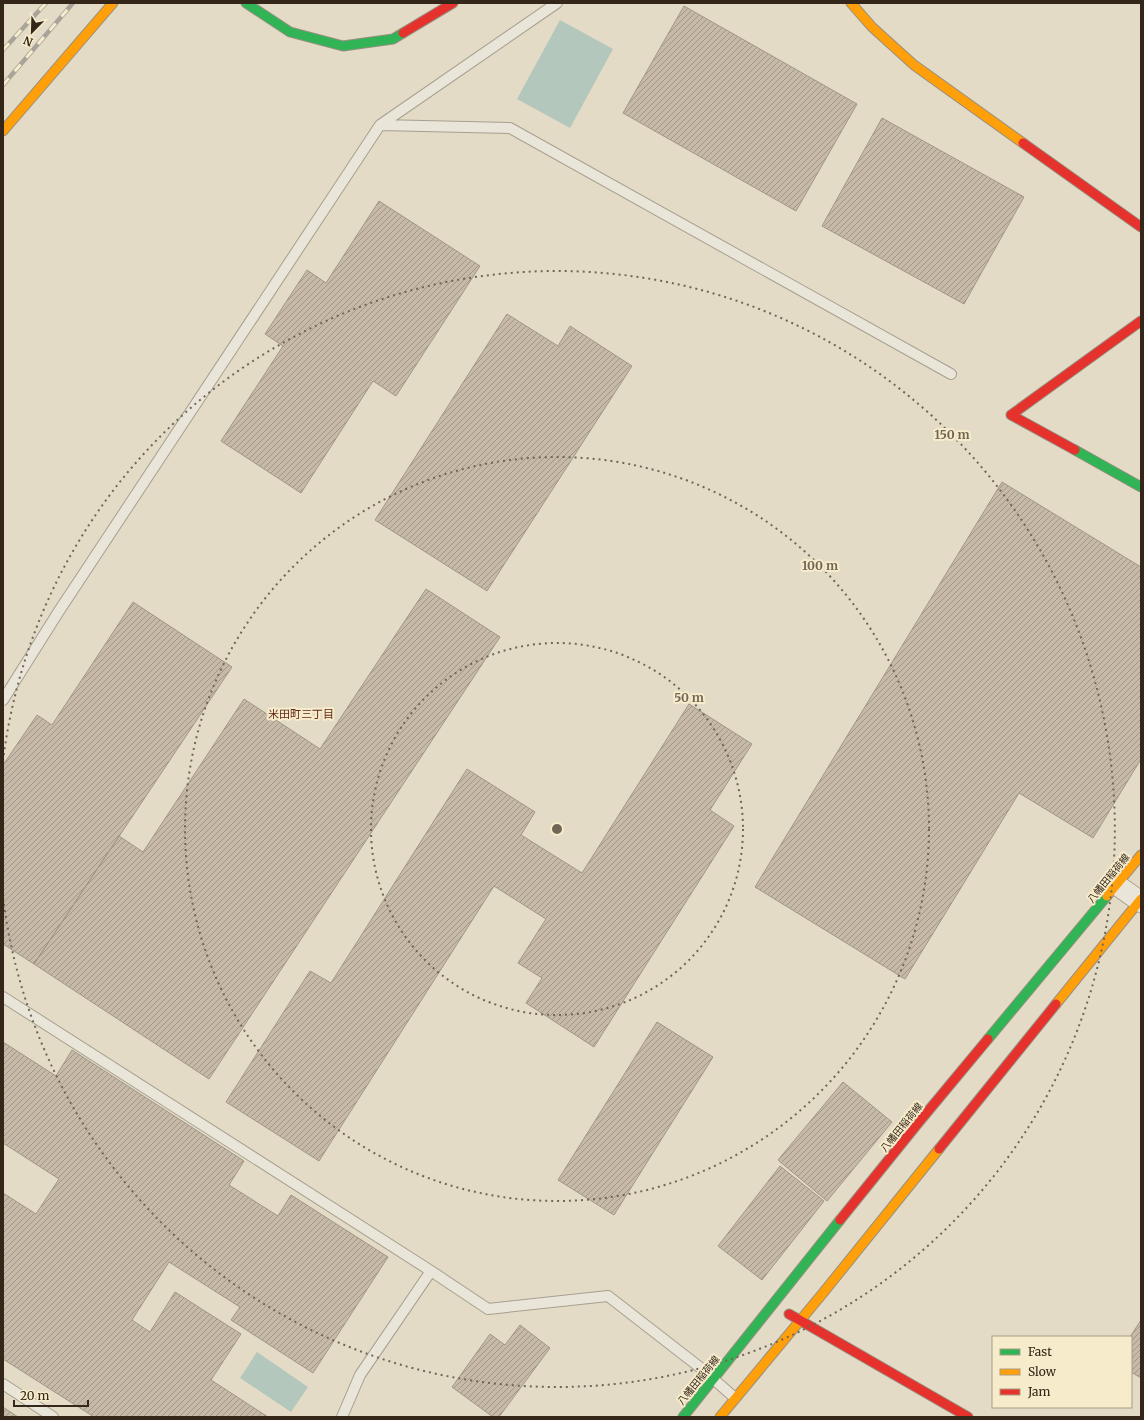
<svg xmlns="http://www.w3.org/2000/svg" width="1144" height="1420" font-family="Merriweather,'Noto Sans JP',serif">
  <defs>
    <pattern id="building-hatch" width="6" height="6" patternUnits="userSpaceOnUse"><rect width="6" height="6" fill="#c6b9a7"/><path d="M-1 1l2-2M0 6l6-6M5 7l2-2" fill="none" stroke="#a29687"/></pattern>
  </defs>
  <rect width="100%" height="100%" fill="#e3dbc6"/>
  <path fill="#b3c7bc" d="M 560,20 L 613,49 L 570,128 L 517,99 Z
    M 257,1352 L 308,1387 L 291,1412 L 240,1378 Z"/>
  <path fill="url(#building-hatch)" stroke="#a29686" d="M 684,6 L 857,104 L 796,211 L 623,113 Z
    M 882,118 L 1024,197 L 964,304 L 822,226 Z
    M 379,201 L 480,266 L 396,396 L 373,381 L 301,493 L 221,441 L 283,346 L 265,334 L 307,270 L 326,283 Z
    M 507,314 L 558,346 L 570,326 L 632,366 L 487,591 L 375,520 Z
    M 1002,482 L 1141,567 L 1141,759 L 1093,838 L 1019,793 L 905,979 L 755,887 Z
    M 426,589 L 500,637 L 209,1079 L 34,964 L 119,836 L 143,852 L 244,699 L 320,749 Z
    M 133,602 L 232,667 L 34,964 L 3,944 L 3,765 L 37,715 L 52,725 Z
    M 689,704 L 752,744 L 710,810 L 734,826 L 594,1047 L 526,1003 L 542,978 L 518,963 L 546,919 L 494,886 L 319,1161 L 226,1102 L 310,971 L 331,983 L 467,769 L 535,812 L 521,835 L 582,873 Z
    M 657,1022 L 713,1057 L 614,1215 L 558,1180 Z
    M 3,1042 L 56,1076 L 72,1050 L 244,1161 L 229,1185 L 278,1216 L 291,1195 L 388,1257 L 313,1373 L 231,1320 L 240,1307 L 169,1262 L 132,1320 L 150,1332 L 175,1292 L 241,1334 L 211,1380 L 268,1417 L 94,1417 L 3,1359 L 3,1193 L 36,1214 L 59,1179 L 3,1143 Z
    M 843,1082 L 892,1122 L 827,1201 L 778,1160 Z
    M 780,1166 L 824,1201 L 762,1280 L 718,1246 Z
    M 1141,1320 L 1141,1378 L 1131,1372 L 1130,1337 Z
    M 520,1325 L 550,1348 L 499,1417 L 493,1417 L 452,1387 L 490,1334 L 505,1345 Z
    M 3,1407 L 18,1417 L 3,1417 Z"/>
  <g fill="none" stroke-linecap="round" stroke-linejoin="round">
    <defs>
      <path id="lane" d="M 380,125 L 557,3
        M 3,700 L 59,611 L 380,125 L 510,128 L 951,374
        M 3,997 L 431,1271 L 360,1375 L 342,1417
        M 431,1271 L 488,1309 L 608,1296 L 702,1369 L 735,1398
        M 3,1384 L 53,1417"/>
      <path id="street" d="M 1117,885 L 1141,902"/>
      <path id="fast" d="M 246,3 L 290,32 L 343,46 L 393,39 L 403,33
        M 1075,450 L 1141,487
        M 988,1039 L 1107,896
        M 683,1417 L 840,1220"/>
      <path id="slow" d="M 851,3 L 872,27 L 914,65 L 1023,143
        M 3,131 L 113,3
        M 1107,896 L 1141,855
        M 1056,1004 L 1141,899
        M 720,1417 L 823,1293 L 939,1149"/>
      <path id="jam" d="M 403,33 L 453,3
        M 1023,143 L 1141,227
        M 1075,450 L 1011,415 L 1141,321
        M 939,1149 L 1056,1004
        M 840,1220 L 919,1122 L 988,1039
        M 789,1314 L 968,1417"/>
    </defs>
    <use href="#lane" stroke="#a79f90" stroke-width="12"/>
    <use href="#street" stroke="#a79f90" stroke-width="22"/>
    <use href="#fast" stroke="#978f80" stroke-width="11"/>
    <use href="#slow" stroke="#978f80" stroke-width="11"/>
    <use href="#jam" stroke="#978f80" stroke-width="11"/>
    <use href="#lane" stroke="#eae5d9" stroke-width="10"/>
    <use href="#street" stroke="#eae5d9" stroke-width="20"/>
    <use href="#fast" stroke="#30b455" stroke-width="9"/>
    <use href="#slow" stroke="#ff9f0a" stroke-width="9"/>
    <use href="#jam" stroke="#e5322d" stroke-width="9"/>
    <defs>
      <path id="rail" d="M 3,50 L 46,3
        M 3,85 L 73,3"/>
    </defs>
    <use href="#rail" stroke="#a9a499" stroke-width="4.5"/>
    <use href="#rail" stroke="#f6ebca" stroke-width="3" stroke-dasharray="9" stroke-linecap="butt"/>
  </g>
  <g fill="none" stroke="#716656" stroke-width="2" stroke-dasharray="2 4">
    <circle cx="557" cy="829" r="186"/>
    <circle cx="557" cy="829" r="372"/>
    <path d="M3 761A558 558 0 1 1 3 897"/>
  </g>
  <g text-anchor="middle" stroke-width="4" stroke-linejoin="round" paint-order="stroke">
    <g font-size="10" fill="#34271a" stroke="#f6ebca">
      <text transform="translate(1108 878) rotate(-51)" y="4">八幡田稲荷線</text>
      <text transform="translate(901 1127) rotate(-51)" y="4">八幡田稲荷線</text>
      <text transform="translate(698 1380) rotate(-51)" y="4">八幡田稲荷線</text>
    </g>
    <g font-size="11" fill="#622a18" stroke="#f6ebca">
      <text x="301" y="718">米田町三丁目</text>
    </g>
  </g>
  <circle cx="557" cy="829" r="6" fill="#716656" stroke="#f6ebca" stroke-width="2"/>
  <g font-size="12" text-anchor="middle" font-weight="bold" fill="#716656" stroke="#f6ebca" stroke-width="4" stroke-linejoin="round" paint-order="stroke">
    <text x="952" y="439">150 m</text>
    <text x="820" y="570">100 m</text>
    <text x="689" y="702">50 m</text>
  </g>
  <rect width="1144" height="1420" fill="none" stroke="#34271a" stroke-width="8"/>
  <rect x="992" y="1336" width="140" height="72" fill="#f6ebca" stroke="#a89d84"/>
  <rect x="1000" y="1349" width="20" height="6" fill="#30b455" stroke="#a89d84"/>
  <text x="1028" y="1356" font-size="12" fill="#34271a">Fast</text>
  <rect x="1000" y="1369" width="20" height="6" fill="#ff9f0a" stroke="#a89d84"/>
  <text x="1028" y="1376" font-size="12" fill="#34271a">Slow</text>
  <rect x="1000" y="1389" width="20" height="6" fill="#e5322d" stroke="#a89d84"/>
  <text x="1028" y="1396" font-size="12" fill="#34271a">Jam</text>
  <g transform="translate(32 32) rotate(203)" stroke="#f6ebca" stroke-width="3" paint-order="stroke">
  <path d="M0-3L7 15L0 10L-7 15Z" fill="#34271a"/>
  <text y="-6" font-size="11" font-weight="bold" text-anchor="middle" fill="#34271a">N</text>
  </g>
  <path d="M14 1400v6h74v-6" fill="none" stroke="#34271a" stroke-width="2"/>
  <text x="20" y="1400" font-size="12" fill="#34271a" stroke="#f6ebca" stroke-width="3" paint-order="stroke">20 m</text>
</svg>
